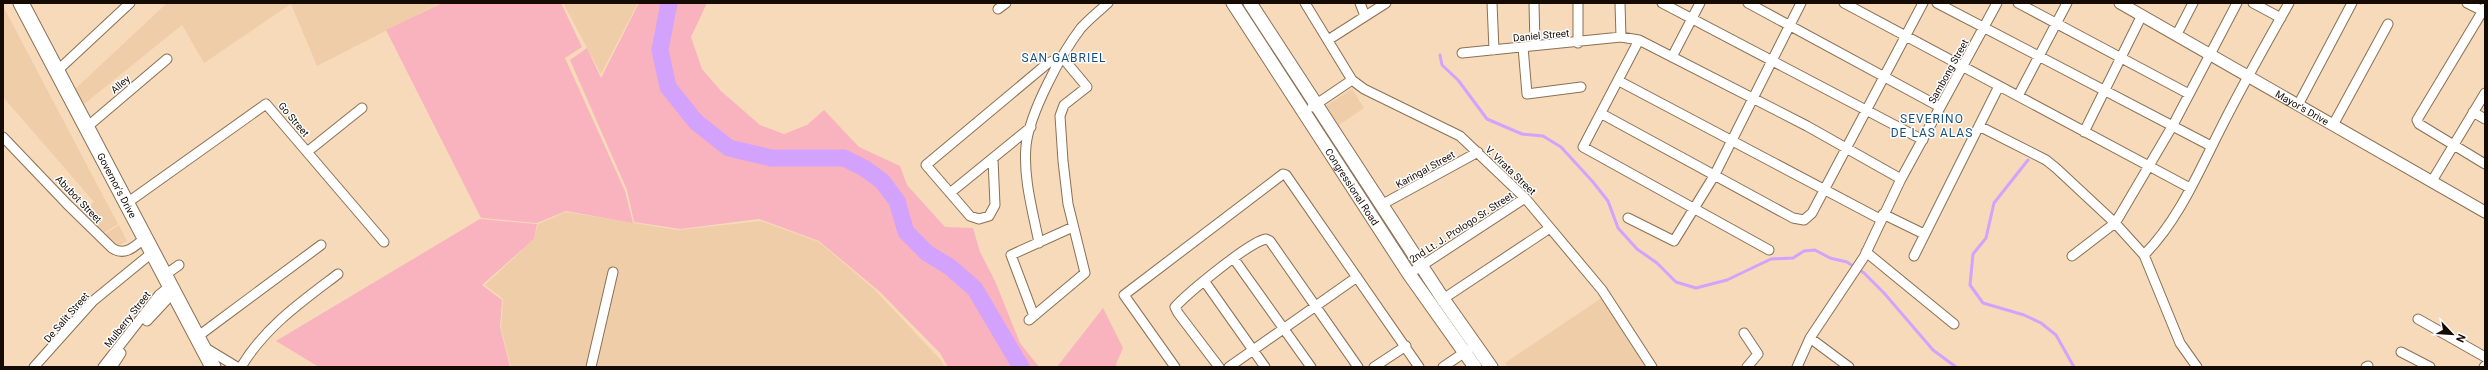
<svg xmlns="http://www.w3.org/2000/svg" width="2488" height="370" font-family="Roboto,sans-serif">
  <rect width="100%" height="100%" fill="#f7daba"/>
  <path fill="#f0cda9" d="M 167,3 L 440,3 L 317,66 L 291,4 L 204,63 L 182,25 L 83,105 L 74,90 Z
    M 563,3 L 638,3 L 601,74 Z
    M 3,6 L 118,224 L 104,233 L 83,210 L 94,202 L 3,97 Z
    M 1352,89 L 1364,108 L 1339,125 L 1326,106 Z
    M 566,212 L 678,230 L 761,221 L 819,242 L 874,289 L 940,359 L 945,367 L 511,367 L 501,328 L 503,299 L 485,285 L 534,239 L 538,224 Z
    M 119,225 L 127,241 L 120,245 L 115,244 L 105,234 Z
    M 1603,297 L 1650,367 L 1508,367 L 1505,363 Z"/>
  <path fill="#f8b3be" d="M 442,3 L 561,3 L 582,47 L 565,58 L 625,191 L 633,223 L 566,211 L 537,223 L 481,218 L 386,30 Z
    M 639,3 L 707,3 L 691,37 L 702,69 L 721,91 L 760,125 L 784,134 L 807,125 L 824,110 L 859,147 L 900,166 L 907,185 L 945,227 L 973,228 L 980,252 L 995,281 L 1020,343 L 1039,367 L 948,367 L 940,353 L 880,292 L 819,241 L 759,219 L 680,229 L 634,222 L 627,190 L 570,60 L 587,48 L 601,78 Z
    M 480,219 L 537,224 L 534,239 L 482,285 L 502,300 L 500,327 L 510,367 L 319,367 L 276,341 Z
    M 1103,308 L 1123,348 L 1116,364 L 1117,367 L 1057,367 Z"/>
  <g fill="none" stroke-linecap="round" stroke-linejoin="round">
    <path stroke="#d3a2fc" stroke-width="3" d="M 1440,55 L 1442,65 L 1458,80 L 1487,119 L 1522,134 L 1543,136 L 1561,147 L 1593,182 L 1608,201 L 1618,228 L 1637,249 L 1657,263 L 1676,282 L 1696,288 L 1727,280 L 1771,259 L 1793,258 L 1804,251 L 1815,250 L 1830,258 L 1847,262 L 1864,273 L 1884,293 L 1933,350 L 1956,367
      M 2028,160 L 1994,203 L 1986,238 L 1973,254 L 1970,285 L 1983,303 L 2024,315 L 2041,323 L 2056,335 L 2074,367"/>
    <path stroke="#d3a2fc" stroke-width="17" d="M 669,3 L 660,50 L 668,87 L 696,122 L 729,148 L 771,158 L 844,158 L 864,168 L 882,181 L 897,201 L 906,232 L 927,253 L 950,267 L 975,289 L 1021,367"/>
    <defs>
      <path id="minor" d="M 1305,3 L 1352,80 L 1364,89 L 1460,136 L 1525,198 L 1602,290 L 1652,367
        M 1360,3 L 1365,16
        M 1492,3 L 1494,50
        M 1534,3 L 1535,45
        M 1578,3 L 1578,43
        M 1620,3 L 1621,37
        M 1662,3 L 1923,140
        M 1748,3 L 1940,107
        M 1844,3 L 2190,188
        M 1937,3 L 2211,146
        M 2018,3 L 2189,94
        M 2253,3 L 2281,18
        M 2467,3 L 2483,11
        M 2485,7 L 2417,120 L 2419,124 L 2485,164
        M 998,9 L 1006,3
        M 2177,34 L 2193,3
        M 1328,40 L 1386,3
        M 1639,40 L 1583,147 L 1769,250
        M 1523,47 L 1527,94 L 1581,87
        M 1462,53 L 1621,37 L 1639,40 L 1807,126 L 1901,179
        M 1672,57 L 1700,3
        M 57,71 L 130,3
        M 1619,81 L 1880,219
        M 2018,96 L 2067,3
        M 2298,105 L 2352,3
        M 1312,107 L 1352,80
        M 2473,112 L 2485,119
        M 1602,114 L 1793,218 L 1804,220 L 1812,213 L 1923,3
        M 2333,125 L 2388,24
        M 1979,126 L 2046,160 L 2056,168 L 2115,223 L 2144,255 L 2180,343 L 2197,367
        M 87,127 L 167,59
        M 2084,132 L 2142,15
        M 3,137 L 67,204 L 112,248 C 125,257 135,246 145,238
        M 307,152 L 362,108
        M 993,159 L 995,205 L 989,216 L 979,219 L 970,216 L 926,165 L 1048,63 L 1062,57 L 1087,87 L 1064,105 L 1060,116 L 1063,161 L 1068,204 L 1085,273 L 1029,320
        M 2432,181 L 2485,93
        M 950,193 L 1031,127
        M 127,203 L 266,104 L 384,242
        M 1383,204 L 1478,152
        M 1883,214 L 1924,234
        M 1628,218 L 1674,241 L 1714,176 L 1801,3
        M 1039,243 C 1033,212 1023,178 1026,146 C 1029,114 1061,54 1081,28 C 1089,19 1099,11 1108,3
        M 1866,252 L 1954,324
        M 2144,255 C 2179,220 2200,169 2222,126 C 2243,84 2266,44 2289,3
        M 1914,256 L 1999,86
        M 2072,256 L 2115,223 L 2120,215 L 2173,125 L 2237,3
        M 1234,259 L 1311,367
        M 1409,274 L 1525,198
        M 165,275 L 179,265
        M 1205,282 L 1265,367
        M 1443,299 L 1550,228
        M 1034,316 L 1011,255 L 1073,227
        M 2418,319 L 2485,357
        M 147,321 L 174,292
        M 1744,333 L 1758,354 L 1747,367
        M 197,337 L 321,245
        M 1810,338 L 1849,367
        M 204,347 L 237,367
        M 2401,352 L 2430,367
        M 34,367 L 93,301 L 153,252
        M 103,367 L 159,295 L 170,286
        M 112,367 L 121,353
        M 241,367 C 265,327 301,302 338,274
        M 591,367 L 613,272
        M 1175,367 L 1124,295 L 1283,174 L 1286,175 L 1419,367
        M 1219,367 L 1178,313 L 1175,307 C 1188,293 1249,242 1266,239 L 1270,241 L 1358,367
        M 1229,367 L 1357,277
        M 1374,367 L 1406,346
        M 1443,367 L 1468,350
        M 1797,367 L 1810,338 L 1864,257 L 1901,179 L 1997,3
        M 2366,367 L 2368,366
        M 2484,367 L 2485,366"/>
      <g id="tertiary">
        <path id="s1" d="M 2120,3 L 2485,212"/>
      </g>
      <g id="secondary">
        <path id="s2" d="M 1233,3 L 1409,274 L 1475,367"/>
        <path d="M 1250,3 L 1443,299 L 1491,367"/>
      </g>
      <g id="trunk">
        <path id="s3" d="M 21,3 L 213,367"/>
      </g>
    </defs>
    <use href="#minor" stroke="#8a7054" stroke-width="11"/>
    <use href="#tertiary" stroke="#8a7054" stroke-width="13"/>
    <use href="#secondary" stroke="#8a7054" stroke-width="15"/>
    <use href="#trunk" stroke="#8a7054" stroke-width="17"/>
    <use href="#minor" stroke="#fff" stroke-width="9"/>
    <use href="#tertiary" stroke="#fff" stroke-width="11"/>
    <use href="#secondary" stroke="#fff" stroke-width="13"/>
    <use href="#trunk" stroke="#fff" stroke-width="15"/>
  </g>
  <g text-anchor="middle" stroke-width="3" stroke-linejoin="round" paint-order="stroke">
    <g font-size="10" fill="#150b03" stroke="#fff">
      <text transform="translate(1541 35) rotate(-5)" y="4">Daniel Street</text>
      <text transform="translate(1948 71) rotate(-61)" y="4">Sambong Street</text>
      <text transform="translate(120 84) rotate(-40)" y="4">Alley</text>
      <text dy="4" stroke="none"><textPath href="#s1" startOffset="210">Mayor's Drive</textPath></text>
      <text transform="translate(294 119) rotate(50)" y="4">Go Street</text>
      <text transform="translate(1425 169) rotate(-29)" y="4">Karingal Street</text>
      <text transform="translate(1511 170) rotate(44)" y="4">V. Virata Street</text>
      <text dy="4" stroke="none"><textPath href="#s3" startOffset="206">Governor's Drive</textPath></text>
      <text dy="4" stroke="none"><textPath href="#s2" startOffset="219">Congressional Road</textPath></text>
      <text transform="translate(79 199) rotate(46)" y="4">Abubot Street</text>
      <text transform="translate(1461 227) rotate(-33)" y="4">2nd Lt. J. Prologo Sr. Street</text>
      <text transform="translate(66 317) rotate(-49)" y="4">De Salit Street</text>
      <text transform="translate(127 319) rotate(-52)" y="4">Mulberry Street</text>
    </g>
    <g font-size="12" letter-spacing="1" fill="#165081" stroke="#fff">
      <text x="1064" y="62">SAN GABRIEL</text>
      <text x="1932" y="123">SEVERINO<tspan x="1932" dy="14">DE LAS ALAS</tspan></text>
    </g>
  </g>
  <rect width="2488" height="370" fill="none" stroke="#150b03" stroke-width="8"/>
  <g transform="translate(2452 334) rotate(115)" stroke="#ffffff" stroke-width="3" paint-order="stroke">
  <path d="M0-3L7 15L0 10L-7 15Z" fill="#150b03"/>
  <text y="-6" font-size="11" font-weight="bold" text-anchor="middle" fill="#150b03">N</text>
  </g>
</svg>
